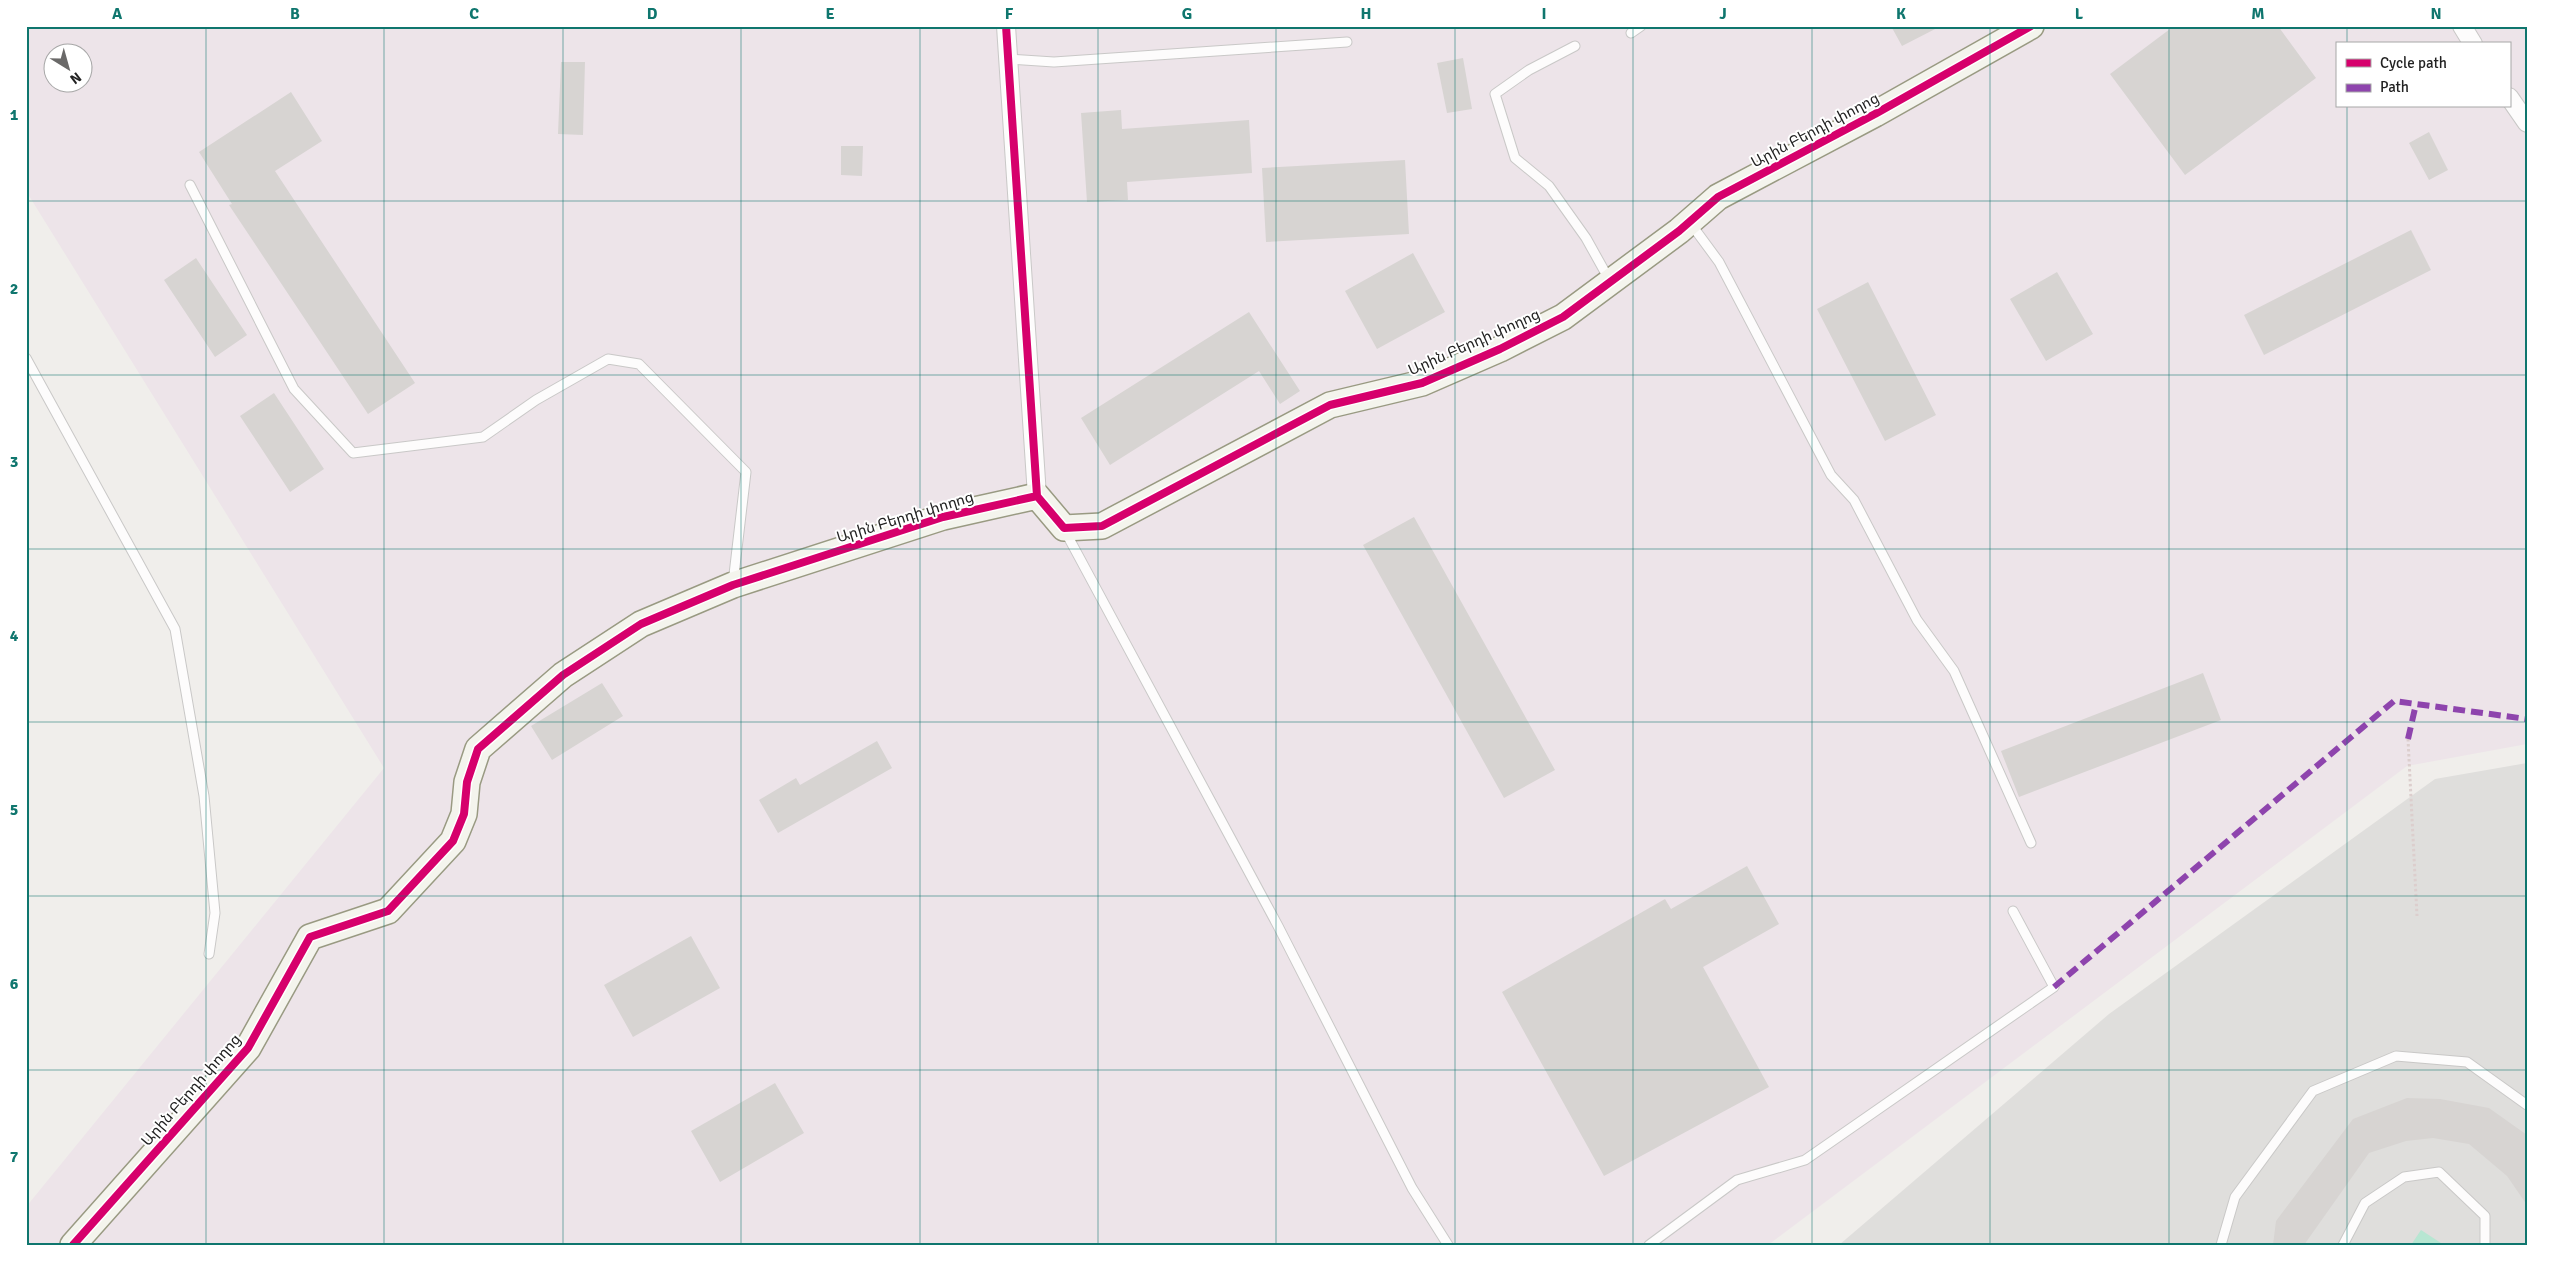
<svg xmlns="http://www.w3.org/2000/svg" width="2553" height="1271" font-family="Signika,'Noto Sans Armenian',sans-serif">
  <rect width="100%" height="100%" fill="#f0eeeb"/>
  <path fill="#dfdedc" d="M 2527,763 L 2527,1245 L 1839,1245 L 2109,1014 L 2435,779 Z"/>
  <path fill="#ede4e9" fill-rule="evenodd" d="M 26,26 L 2527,26 L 2527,744 L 2407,766 L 1768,1245 L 26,1245 L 26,1207 L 384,768 L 26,191 ZM 2337,44 L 2509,44 L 2509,106 L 2337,106 ZM 52,52 L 82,52 L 82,82 L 52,82 Z"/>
  <path fill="#b7e6d2" d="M 2421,1230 L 2444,1245 L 2411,1245 Z"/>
  <path fill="#d7d4d2" d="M 1891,26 L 1941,26 L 1902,46 Z
    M 2174,26 L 2278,26 L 2316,78 L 2185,175 L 2110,74 Z
    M 1463,58 L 1472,109 L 1447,113 L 1437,63 Z
    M 561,62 L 585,62 L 583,135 L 558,134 Z
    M 291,92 L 322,141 L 275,171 L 415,383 L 368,414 L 229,205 L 232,204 L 199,152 Z
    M 1121,110 L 1122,129 L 1249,120 L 1252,173 L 1127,182 L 1128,200 L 1087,202 L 1081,113 Z
    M 2429,132 L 2448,170 L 2429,180 L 2409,143 Z
    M 841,146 L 863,146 L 862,176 L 841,175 Z
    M 1405,160 L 1409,234 L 1266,242 L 1262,168 Z
    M 2411,230 L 2431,270 L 2264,355 L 2244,315 Z
    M 1413,253 L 1445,312 L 1377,349 L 1345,291 Z
    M 196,258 L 247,335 L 215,357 L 164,280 Z
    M 2057,272 L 2093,334 L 2046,361 L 2010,299 Z
    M 1868,282 L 1936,415 L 1885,441 L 1817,309 Z
    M 1249,312 L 1300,391 L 1280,404 L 1259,371 L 1110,465 L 1081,418 Z
    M 274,393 L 324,469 L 290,492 L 240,416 Z
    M 1414,517 L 1555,770 L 1504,798 L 1363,545 Z
    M 2203,673 L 2221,720 L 2019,797 L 2001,751 Z
    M 602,683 L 623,716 L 552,760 L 531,726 Z
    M 877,741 L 892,768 L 778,833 L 759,800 L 796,778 L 800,785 Z
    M 1747,866 L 1779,924 L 1703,967 L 1769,1087 L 1604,1176 L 1502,992 L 1665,899 L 1671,909 Z
    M 691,936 L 720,988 L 633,1037 L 604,985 Z
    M 775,1083 L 804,1133 L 720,1182 L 691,1131 Z
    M 2407,1098 L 2440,1099 L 2489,1108 L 2527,1135 L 2527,1205 L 2507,1176 L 2469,1144 L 2433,1138 L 2406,1141 L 2369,1153 L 2304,1245 L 2273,1245 L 2276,1221 L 2353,1119 Z"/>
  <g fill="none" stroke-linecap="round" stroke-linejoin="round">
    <defs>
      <path id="lane" d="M 1631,33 L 1641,26
        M 1575,46 L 1529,70 L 1495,94 L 1515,158 L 1549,186 L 1586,238 L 1610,281
        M 1008,59 L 1054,62 L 1347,42
        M 190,185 L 294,389 L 353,453 L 483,437 L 536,400 L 608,359 L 639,364 L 746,472 L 733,583
        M 1691,224 L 1719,262 L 1831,475 L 1854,500 L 1917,620 L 1954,671 L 2031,843
        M 26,358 L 175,629 L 204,796 L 215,913 L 209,954
        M 1065,531 L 1278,926 L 1412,1188 L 1448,1245
        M 1649,1245 L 1737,1180 L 1805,1160 L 2054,987 L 2013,911
        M 2221,1245 L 2235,1197 L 2313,1091 L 2396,1056 L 2467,1062 L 2527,1105
        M 2343,1245 L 2365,1203 L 2404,1177 L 2439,1172 L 2485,1216 L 2485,1245"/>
      <path id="street" d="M 1006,26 L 1037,496
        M 2462,26 L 2473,44
        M 2509,97 L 2527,123"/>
      <path id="secondary" d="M 73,1245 L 248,1048 L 310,937 L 388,911 L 453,841 L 464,814 L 467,782 L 478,749 L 563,675 L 641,624 L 733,585 L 943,517 L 1037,496 L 1064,528 L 1102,526 L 1330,405 L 1422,383 L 1500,349 L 1563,317 L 1679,231 L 1718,197 L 1875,114 L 2031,26"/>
    </defs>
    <use href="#lane" stroke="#c9c8c7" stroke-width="11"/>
    <use href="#street" stroke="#c9c8c7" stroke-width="20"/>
    <use href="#secondary" stroke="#999a82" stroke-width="28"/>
    <path stroke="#dccecd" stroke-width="3" stroke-dasharray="2.5 2.5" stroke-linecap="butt" d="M 2408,739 L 2417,916"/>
    <use href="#lane" stroke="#fdfcfc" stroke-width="9"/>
    <use href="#street" stroke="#fdfcfc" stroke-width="18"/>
    <use href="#secondary" stroke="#f4f4ed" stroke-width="25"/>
    <path stroke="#8e44ad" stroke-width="6" stroke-dasharray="12 6" stroke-linecap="butt" d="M 2408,739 L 2416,704
      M 2054,987 L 2394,701 L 2527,719"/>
    <defs>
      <path id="cycleway" d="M 1006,26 L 1037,496
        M 1037,496 L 1064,528 L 1102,526 L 1330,405 L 1422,383 L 1500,349 L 1563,317 L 1679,231 L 1718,197 L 1875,114 L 2031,26
        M 73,1245 L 248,1048 L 310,937 L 388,911 L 453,841 L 464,814 L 467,782 L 478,749 L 563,675 L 641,624 L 733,585 L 943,517 L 1037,496"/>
    </defs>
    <use href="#cycleway" stroke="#fff" stroke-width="11"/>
    <use href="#cycleway" stroke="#d6006c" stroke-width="8"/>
  </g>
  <path fill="none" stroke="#0f766e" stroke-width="1" stroke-opacity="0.55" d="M 206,26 L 206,1245M 384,26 L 384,1245M 563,26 L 563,1245M 741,26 L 741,1245M 920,26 L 920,1245M 1098,26 L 1098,1245M 1276,26 L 1276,1245M 1455,26 L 1455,1245M 1633,26 L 1633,1245M 1812,26 L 1812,1245M 1990,26 L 1990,1245M 2169,26 L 2169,1245M 2347,26 L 2347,44M 2347,106 L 2347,1245M 26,201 L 2527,201M 26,375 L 2527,375M 26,549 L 2527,549M 26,722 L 2527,722M 26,896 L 2527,896M 26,1070 L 2527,1070"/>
  <g text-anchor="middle" stroke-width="4" stroke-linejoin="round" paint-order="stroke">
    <g font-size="15" fill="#222" stroke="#fff">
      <text transform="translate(1815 130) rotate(-28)" y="5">Արին Բերդի փողոց</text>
      <text transform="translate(1474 342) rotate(-24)" y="5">Արին Բերդի փողոց</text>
      <text transform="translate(905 517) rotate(-17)" y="5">Արին Բերդի փողոց</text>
      <text transform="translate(191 1090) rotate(-49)" y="5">Արին Բերդի փողոց</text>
    </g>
  </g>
  <rect width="2553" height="1271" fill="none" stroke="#ffffff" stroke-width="55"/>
  <rect x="2336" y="42" width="175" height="65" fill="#ffffff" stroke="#a7a7a7"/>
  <rect x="2346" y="59" width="25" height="8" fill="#d6006c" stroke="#a7a7a7"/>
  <text x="2380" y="68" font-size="15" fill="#222222">Cycle path</text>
  <rect x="2346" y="84" width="25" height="8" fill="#8e44ad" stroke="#a7a7a7"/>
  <text x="2380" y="92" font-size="15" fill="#222222">Path</text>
  <g transform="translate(68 68) rotate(143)"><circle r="24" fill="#ffffff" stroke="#a7a7a7"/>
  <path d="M0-4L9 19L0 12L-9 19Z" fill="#6a6968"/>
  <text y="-8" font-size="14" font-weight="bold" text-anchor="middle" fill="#222222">N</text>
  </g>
  <rect x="28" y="28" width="2498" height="1216" fill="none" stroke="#0f766e" stroke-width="2"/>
  <g font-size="16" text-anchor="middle" font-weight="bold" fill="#0f766e">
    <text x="117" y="19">A</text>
    <text x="295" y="19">B</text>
    <text x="474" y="19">C</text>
    <text x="652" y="19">D</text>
    <text x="830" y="19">E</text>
    <text x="1009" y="19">F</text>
    <text x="1187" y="19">G</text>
    <text x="1366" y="19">H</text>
    <text x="1544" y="19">I</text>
    <text x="1723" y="19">J</text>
    <text x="1901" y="19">K</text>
    <text x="2079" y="19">L</text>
    <text x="2258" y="19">M</text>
    <text x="2436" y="19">N</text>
    <text x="14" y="120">1</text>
    <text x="14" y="294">2</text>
    <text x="14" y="467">3</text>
    <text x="14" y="641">4</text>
    <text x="14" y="815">5</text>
    <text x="14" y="989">6</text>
    <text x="14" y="1162">7</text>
  </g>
</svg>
